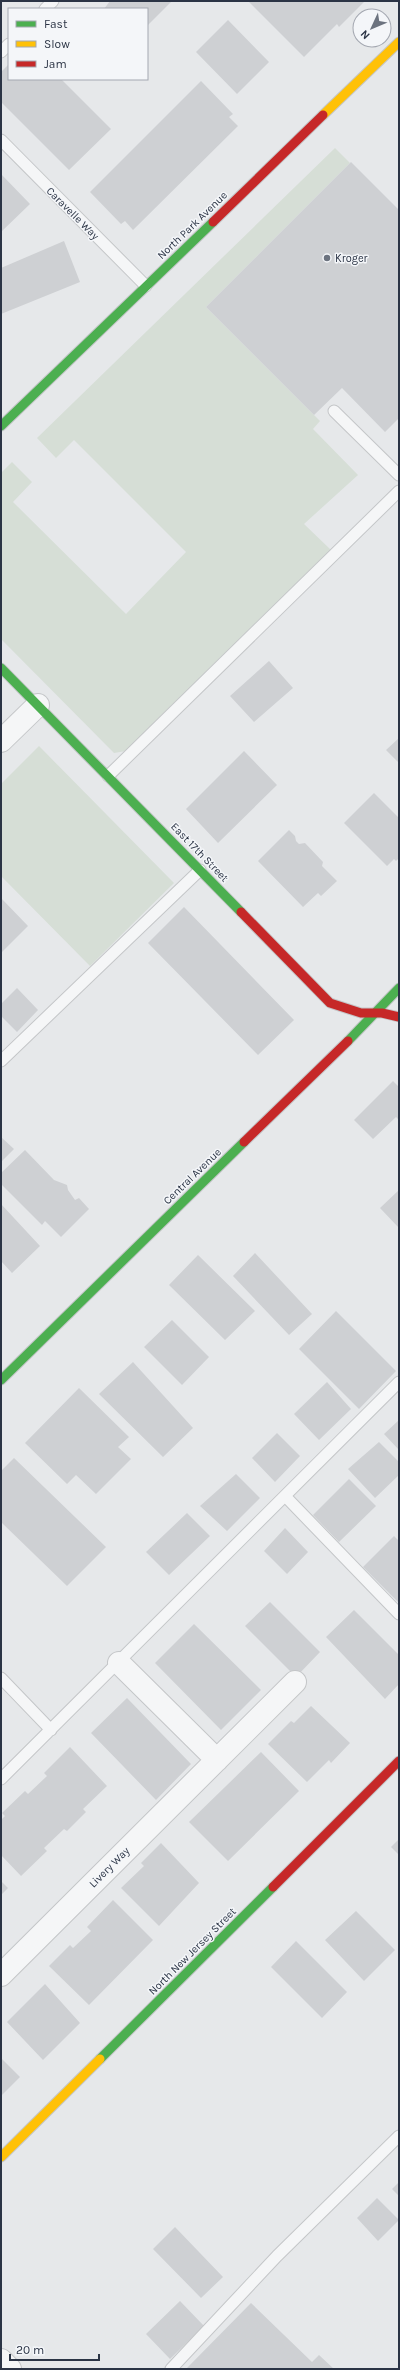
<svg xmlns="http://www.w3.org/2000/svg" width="400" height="2370" font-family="Karla,sans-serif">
  <rect width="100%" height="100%" fill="#e6e8ea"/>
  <path fill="#d6ded6" d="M 335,148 L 350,163 L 206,307 L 320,421 L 313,429 L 358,475 L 304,524 L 331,550 L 126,751 L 114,753 L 1,639 L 1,473 L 12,462 L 32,482 L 13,502 L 126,614 L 186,552 L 74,440 L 56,458 L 37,438 Z
    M 39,746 L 174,883 L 90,966 L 1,876 L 1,784 Z"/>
  <path fill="#ced0d3" d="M 110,1 L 172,1 L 147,26 L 147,9 L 104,9 Z
    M 248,1 L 365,1 L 339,27 L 337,24 L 304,57 Z
    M 228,20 L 269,62 L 237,94 L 196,52 Z
    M 9,64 L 9,79 L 61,79 L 111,129 L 69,170 L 1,102 L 1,72 Z
    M 201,81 L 233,114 L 229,117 L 238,126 L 133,230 L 125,221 L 121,224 L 90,192 Z
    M 351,162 L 399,210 L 399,418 L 385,432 L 342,388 L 314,415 L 206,307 Z
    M 1,174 L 30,204 L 1,232 Z
    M 64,241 L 80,282 L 1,314 L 1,268 Z
    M 269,661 L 293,688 L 254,722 L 230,696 Z
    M 399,738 L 399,763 L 386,750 Z
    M 244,751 L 277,785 L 218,843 L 186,809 Z
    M 374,793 L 399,818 L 399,858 L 396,861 L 394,859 L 387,866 L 344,823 Z
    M 289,830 L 295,836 L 296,841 L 299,844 L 305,843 L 323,862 L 322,866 L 337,881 L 321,896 L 318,893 L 303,907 L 258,861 Z
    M 1,898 L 28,926 L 1,953 Z
    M 184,907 L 294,1020 L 258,1055 L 148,943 Z
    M 17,988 L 38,1010 L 17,1032 L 1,1016 L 1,1004 Z
    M 393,1081 L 399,1087 L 399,1120 L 396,1117 L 373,1139 L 354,1120 Z
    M 1,1137 L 14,1149 L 1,1162 Z
    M 25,1150 L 54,1180 L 67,1185 L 68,1190 L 75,1200 L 79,1198 L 89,1209 L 61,1237 L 45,1221 L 42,1225 L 1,1184 L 1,1173 Z
    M 399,1190 L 399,1228 L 380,1208 Z
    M 1,1204 L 40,1246 L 12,1273 L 1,1261 Z
    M 255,1253 L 312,1314 L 289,1335 L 233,1276 Z
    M 198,1255 L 255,1311 L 225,1340 L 169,1285 Z
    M 336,1311 L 396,1371 L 359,1409 L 299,1349 Z
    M 172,1320 L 209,1357 L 182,1385 L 144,1347 Z
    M 133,1362 L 193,1428 L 163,1457 L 99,1394 Z
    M 327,1382 L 351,1409 L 319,1440 L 294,1414 Z
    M 79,1388 L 129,1437 L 118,1447 L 131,1459 L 96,1494 L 76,1475 L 67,1484 L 25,1443 Z
    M 399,1420 L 399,1450 L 384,1434 Z
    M 277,1433 L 300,1456 L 275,1482 L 252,1458 Z
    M 379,1442 L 399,1462 L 399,1475 L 375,1498 L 348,1469 Z
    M 14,1458 L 106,1547 L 67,1586 L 1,1522 L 1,1471 Z
    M 236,1474 L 260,1498 L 227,1531 L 200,1506 Z
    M 349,1479 L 376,1506 L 339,1542 L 313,1515 Z
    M 187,1513 L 210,1536 L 169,1575 L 146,1552 Z
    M 285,1528 L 308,1552 L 287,1574 L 264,1551 Z
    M 394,1536 L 399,1541 L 399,1603 L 363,1567 Z
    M 270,1602 L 320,1652 L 296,1677 L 245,1626 Z
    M 354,1610 L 399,1655 L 399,1684 L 385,1699 L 326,1637 Z
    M 194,1624 L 261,1690 L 221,1730 L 155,1663 Z
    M 127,1698 L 191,1764 L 156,1800 L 91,1733 Z
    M 311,1706 L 350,1743 L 331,1763 L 329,1760 L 307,1782 L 268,1744 L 291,1721 L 294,1723 Z
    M 70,1747 L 107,1786 L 83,1809 L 86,1812 L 67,1831 L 64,1829 L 44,1848 L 47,1851 L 21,1876 L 1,1855 L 1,1820 L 5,1816 L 2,1813 L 25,1791 L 28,1794 L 47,1776 L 44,1773 Z
    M 261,1752 L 299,1791 L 228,1861 L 189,1822 Z
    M 399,1839 L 399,1855 L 391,1847 Z
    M 161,1843 L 199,1883 L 159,1926 L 121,1888 L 144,1866 L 141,1863 Z
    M 1,1881 L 8,1888 L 1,1895 Z
    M 113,1900 L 153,1940 L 89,2005 L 49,1966 L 70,1945 L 73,1948 L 91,1931 L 87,1927 Z
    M 356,1911 L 395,1950 L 364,1981 L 325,1940 Z
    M 296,1941 L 347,1992 L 322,2018 L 271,1967 Z
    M 45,1984 L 80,2023 L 43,2060 L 7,2022 Z
    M 1,2058 L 20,2077 L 1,2096 Z
    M 399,2182 L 399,2196 L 392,2189 Z
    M 377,2198 L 399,2220 L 378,2241 L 357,2218 Z
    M 175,2227 L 223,2277 L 201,2298 L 153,2249 Z
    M 180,2301 L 204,2326 L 170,2359 L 146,2334 Z
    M 251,2303 L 312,2362 L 319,2355 L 334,2369 L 186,2369 Z"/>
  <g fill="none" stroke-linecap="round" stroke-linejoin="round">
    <defs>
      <path id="lane" d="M 45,9 L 53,1
        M 1,52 L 9,44
        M 1,140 L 146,286
        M 334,411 L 399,475
        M 108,776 L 399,491
        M 1,1061 L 200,870
        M 285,1496 L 399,1614
        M 1,1678 L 51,1730
        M 1,1779 L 399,1382
        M 171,2369 L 277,2256 L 399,2136"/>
      <path id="street" d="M 1,741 L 38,705
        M 119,1663 L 217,1760
        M 1,1975 L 295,1682
        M 1,2360 L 10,2369"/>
      <path id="fast" d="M 1,426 L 213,222
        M 1,668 L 241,912
        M 348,1041 L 399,988
        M 1,1380 L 244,1142
        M 100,2059 L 273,1887"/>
      <path id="slow" d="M 323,115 L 399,42
        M 1,2157 L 100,2059"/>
      <path id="jam" d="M 213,222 L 323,115
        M 241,912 L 330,1003 L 361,1013 L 382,1013 L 399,1017
        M 244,1142 L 348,1041
        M 273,1887 L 399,1761"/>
    </defs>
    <use href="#lane" stroke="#c4c6c8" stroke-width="13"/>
    <use href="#street" stroke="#c4c6c8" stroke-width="24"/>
    <use href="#fast" stroke="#c4c6c8" stroke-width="11"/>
    <use href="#slow" stroke="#c4c6c8" stroke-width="11"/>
    <use href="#jam" stroke="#c4c6c8" stroke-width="11"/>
    <use href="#lane" stroke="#f5f6f7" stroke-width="11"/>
    <use href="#street" stroke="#f5f6f7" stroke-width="22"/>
    <use href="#fast" stroke="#4caf50" stroke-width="9"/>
    <use href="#slow" stroke="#ffc107" stroke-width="9"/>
    <use href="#jam" stroke="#c62828" stroke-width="9"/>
  </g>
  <circle fill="#6c737f" stroke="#f4f6f9" stroke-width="1.5" cx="327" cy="258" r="4"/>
  <g text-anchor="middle" stroke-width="3" stroke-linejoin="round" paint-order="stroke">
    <g font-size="11" fill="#2b3445" stroke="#f4f6f9">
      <text transform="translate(73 213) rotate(45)" y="4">Caravelle Way</text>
      <text transform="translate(192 225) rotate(-44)" y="4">North Park Avenue</text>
      <text transform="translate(200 852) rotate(46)" y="4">East 17th Street</text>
      <text transform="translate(192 1176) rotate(-44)" y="4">Central Avenue</text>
      <text transform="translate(109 1867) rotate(-45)" y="4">Livery Way</text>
      <text transform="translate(192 1951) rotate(-45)" y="4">North New Jersey Street</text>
    </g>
    <g font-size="11" fill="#2b3445" stroke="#f4f6f9" text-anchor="start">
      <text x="335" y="262">Kroger</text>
    </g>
  </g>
  <rect width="400" height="2370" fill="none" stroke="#2b3445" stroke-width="4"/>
  <rect x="8" y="8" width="140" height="72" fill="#f4f6f9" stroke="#a4a8b1"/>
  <rect x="16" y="21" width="20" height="6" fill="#4caf50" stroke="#a4a8b1"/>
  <text x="44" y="28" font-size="12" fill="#2b3445">Fast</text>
  <rect x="16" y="41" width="20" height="6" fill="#ffc107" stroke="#a4a8b1"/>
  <text x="44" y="48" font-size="12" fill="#2b3445">Slow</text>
  <rect x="16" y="61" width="20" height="6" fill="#c62828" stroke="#a4a8b1"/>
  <text x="44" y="68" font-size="12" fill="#2b3445">Jam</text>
  <g transform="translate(372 28) rotate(226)"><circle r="19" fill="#f4f6f9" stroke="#a4a8b1"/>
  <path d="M0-3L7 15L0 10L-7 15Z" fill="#6c737f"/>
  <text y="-6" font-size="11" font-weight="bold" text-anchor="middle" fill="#2b3445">N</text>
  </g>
  <path d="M10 2354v6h89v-6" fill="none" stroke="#2b3445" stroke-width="2"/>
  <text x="16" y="2354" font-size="12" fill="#2b3445" stroke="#f4f6f9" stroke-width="3" paint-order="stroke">20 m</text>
</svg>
